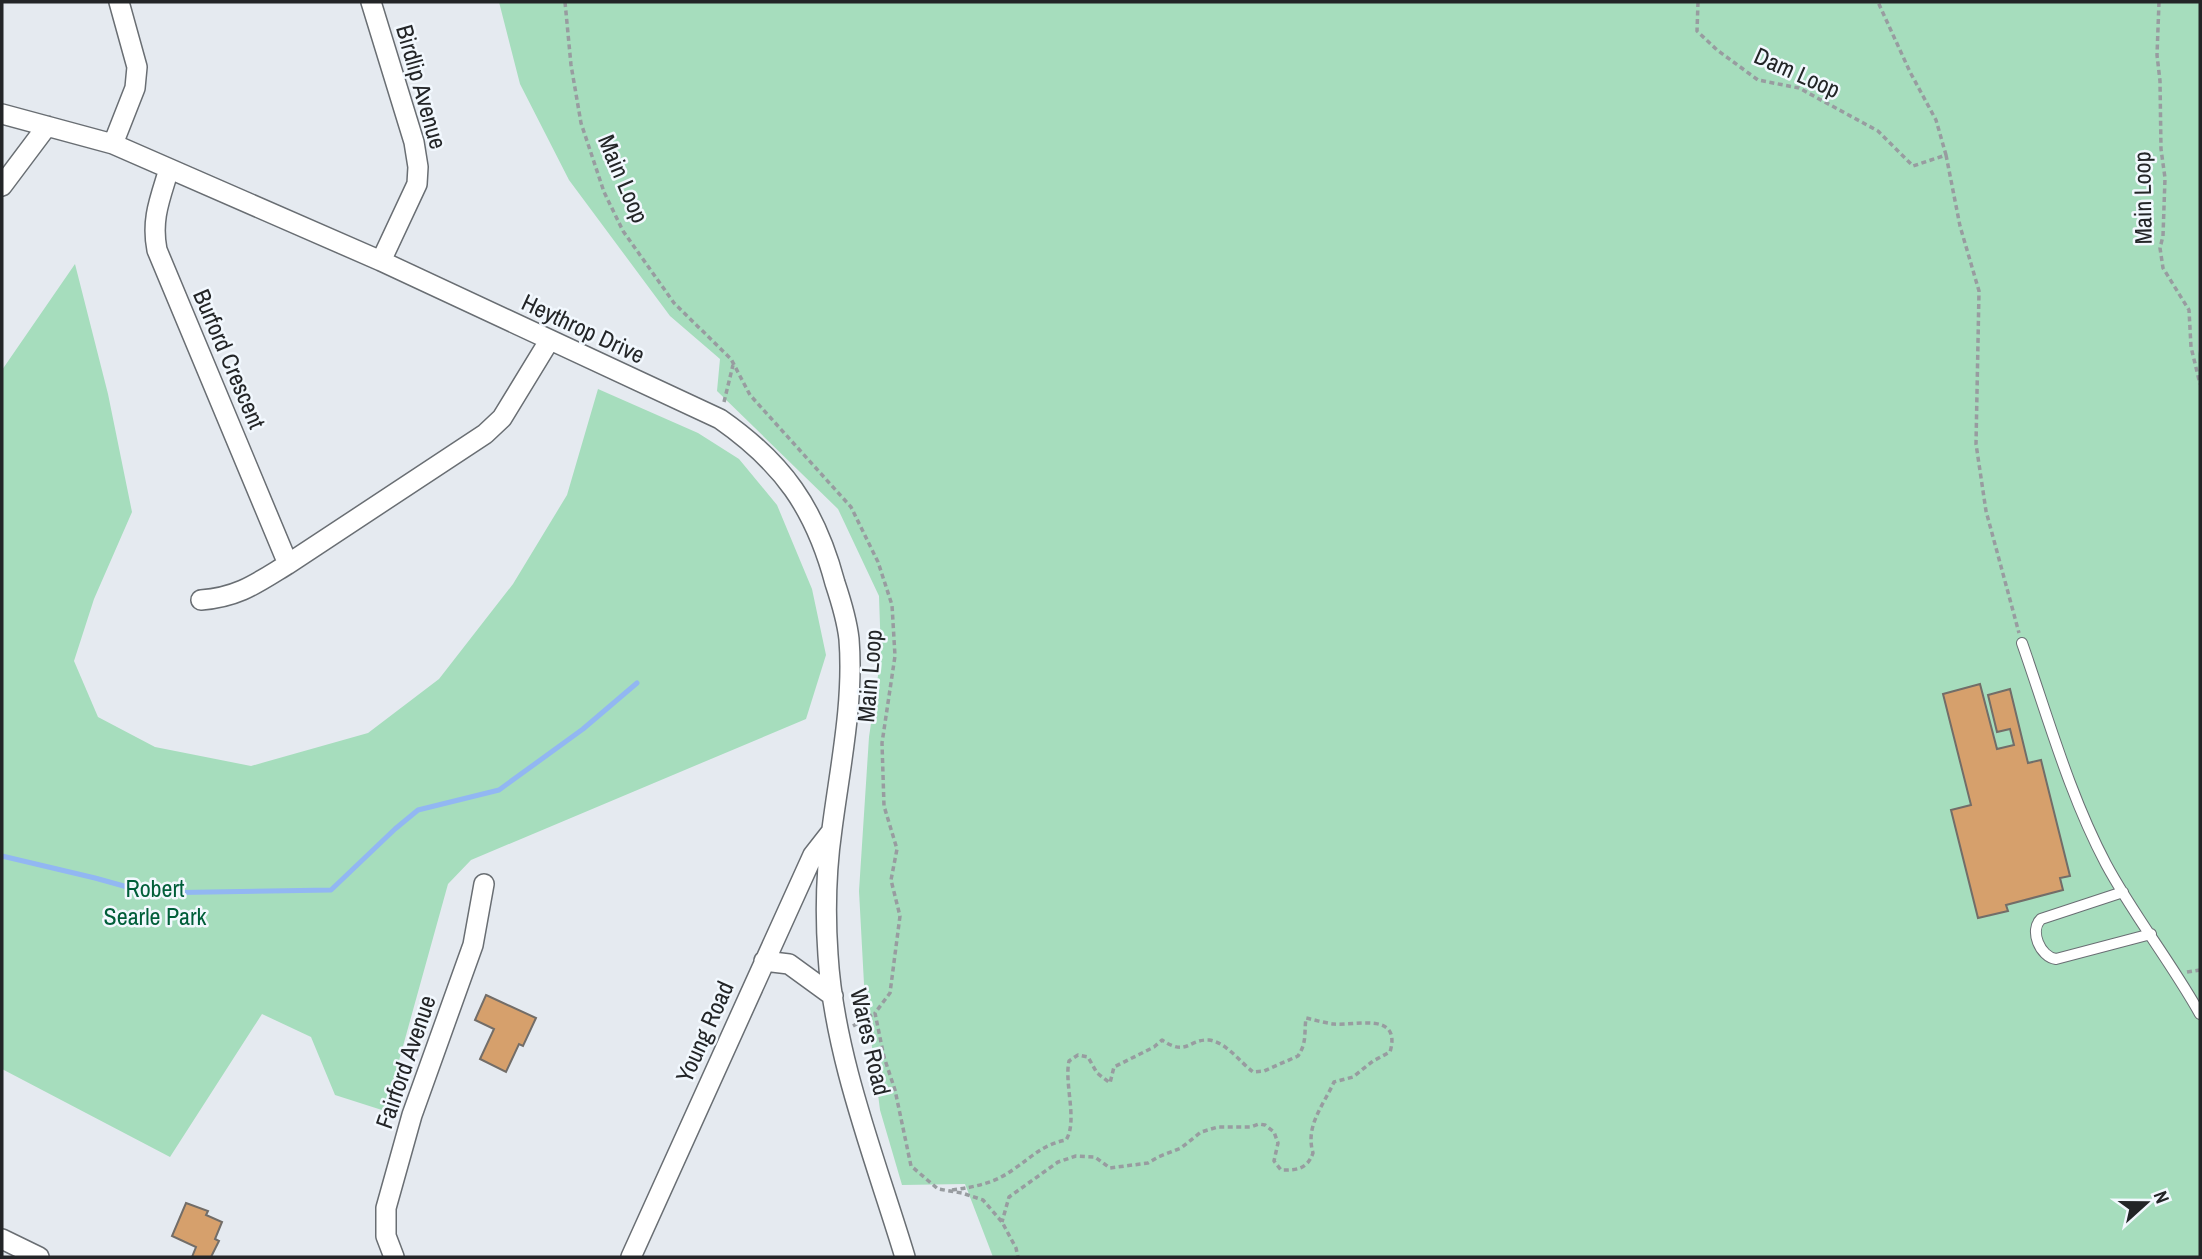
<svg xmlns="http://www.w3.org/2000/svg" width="2202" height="1259" font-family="'Archivo Narrow',sans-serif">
  <rect width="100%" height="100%" fill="#e5eaf0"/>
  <path fill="#a6ddbd" d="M 499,2 L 2200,2 L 2198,350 L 2200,358 L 2200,1257 L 993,1257 L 965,1184 L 902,1185 L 880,1110 L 864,984 L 859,891 L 869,737 L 881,655 L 879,596 L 838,509 L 717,391 L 720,359 L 670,316 L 569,180 L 520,84 Z
    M 75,264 L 108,394 L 132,512 L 94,599 L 74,661 L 98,717 L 155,747 L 251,766 L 368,733 L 439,679 L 513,584 L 567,495 L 598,389 L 698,433 L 739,459 L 777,505 L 812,589 L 826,655 L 806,719 L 471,860 L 448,884 L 385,1111 L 335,1095 L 311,1037 L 262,1014 L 170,1157 L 2,1069 L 2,370 Z"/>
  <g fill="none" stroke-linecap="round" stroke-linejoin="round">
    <path stroke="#92b7f2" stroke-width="5" d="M 2,856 L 95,878 L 149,893 L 331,890 L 395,829 L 418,810 L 499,790 L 583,729 L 637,683"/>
  </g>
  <path fill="#d6a06c" stroke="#726d68" stroke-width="2" d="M 1980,684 L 1997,749 L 2014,745 L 2010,729 L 1997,732 L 1988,695 L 2010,689 L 2028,763 L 2041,760 L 2070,876 L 2060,878 L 2063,890 L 2006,905 L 2008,911 L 1978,918 L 1951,810 L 1971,805 L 1943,694 Z
    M 486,995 L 536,1018 L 523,1046 L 519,1044 L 506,1072 L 480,1059 L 494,1029 L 475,1020 Z
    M 186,1203 L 208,1211 L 206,1215 L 222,1222 L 215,1239 L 219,1241 L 211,1257 L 192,1257 L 196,1247 L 172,1236 Z"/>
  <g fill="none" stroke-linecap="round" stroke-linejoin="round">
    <defs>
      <path id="lane" d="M 2022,643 C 2048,717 2069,794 2106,864 C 2134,916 2171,962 2200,1014
        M 2123,892 L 2041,919 C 2029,930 2040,957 2056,959 L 2151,934"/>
      <path id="street" d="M 371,2 L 414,142 L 418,167 L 417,184 L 381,261
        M 2,114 L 113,144 L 381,261 L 720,419 C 783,463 815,508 835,583 C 841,601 847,621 849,639 C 854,702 840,767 832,829 C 826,871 825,913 828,955 C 834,1056 876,1161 905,1257
        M 113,144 L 135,88 L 137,67 L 119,2
        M 169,169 C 160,199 151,219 157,250 L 288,564 L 485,434 L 502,418 L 549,341
        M 2,186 L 47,126
        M 201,600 C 239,597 257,583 288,564
        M 764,961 L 789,964 L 833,996
        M 2,1239 L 39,1257
        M 394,1257 L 386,1236 L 386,1208 L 412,1115 L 473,945 L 484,884
        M 631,1257 L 813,855 L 831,832"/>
    </defs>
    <use href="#lane" stroke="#696e73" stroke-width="12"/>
    <use href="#street" stroke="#696e73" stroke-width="22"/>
    <path stroke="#989ca0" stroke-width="3.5" stroke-dasharray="5 3.5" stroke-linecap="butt" d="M 565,2 L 571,65 L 581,123 L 604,192 L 623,231 L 674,303 L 731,359 L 750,395 L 851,507 L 878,562 L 892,605 L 895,656 L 882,743 L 884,806 L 897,849 L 891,880 L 900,916 L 890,993 L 875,1013 L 884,1057 L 895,1090 L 911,1166 L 938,1189 L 962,1193 L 983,1200 L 1002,1222 L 1016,1248 L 1018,1257
      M 1698,2 L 1697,31 L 1717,50 L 1758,80 L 1799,88 L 1878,131 L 1913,166 L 1946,155 L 1936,120 L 1910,72 L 1878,2
      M 2159,2 L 2157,55 L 2160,81 L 2161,149 L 2165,178 L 2163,236 L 2160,248 L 2163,268 L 2189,310 L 2191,347 L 2200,384
      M 1946,155 L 1960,226 L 1979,291 L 1976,444 L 1986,511 L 2019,633
      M 724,402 L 733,365
      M 2187,972 L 2200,970
      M 853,1026 L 875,1013
      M 952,1190 C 975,1187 995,1183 1014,1169 C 1033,1156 1042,1145 1066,1140 C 1078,1121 1064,1084 1069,1061 L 1078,1055 L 1088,1057 L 1097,1073 L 1110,1083 L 1114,1067 L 1154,1047 L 1162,1040 C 1187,1057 1188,1039 1209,1040 C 1226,1042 1240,1062 1253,1072 L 1264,1071 L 1298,1056 C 1307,1043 1304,1033 1306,1018 C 1315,1020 1325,1023 1334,1024 C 1355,1026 1402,1011 1390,1052 L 1373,1061 L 1353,1077 L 1334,1082 C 1323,1106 1305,1126 1313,1153 C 1307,1170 1296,1170 1281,1170 L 1274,1161 L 1278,1143 L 1274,1132 L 1265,1125 L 1259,1124 L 1251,1127 L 1218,1127 L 1201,1132 L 1181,1148 L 1158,1157 L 1148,1163 L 1110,1168 L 1095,1157 L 1076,1156 L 1058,1162 L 1009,1197 L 1002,1222"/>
    <use href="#lane" stroke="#fff" stroke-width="10"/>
    <use href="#street" stroke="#fff" stroke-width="19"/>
  </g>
  <g text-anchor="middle" stroke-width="5" stroke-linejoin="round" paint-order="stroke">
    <g font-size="24" fill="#232527" stroke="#f2f8fe">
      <text transform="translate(1797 73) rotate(24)" y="8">Dam Loop</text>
      <text transform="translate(421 87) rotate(74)" y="8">Birdlip Avenue</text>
      <text transform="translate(623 179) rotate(67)" y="8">Main Loop</text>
      <text transform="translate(2143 198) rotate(-91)" y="8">Main Loop</text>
      <text transform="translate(583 329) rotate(25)" y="8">Heythrop Drive</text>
      <text transform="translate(229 359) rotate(67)" y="8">Burford Crescent</text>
      <text transform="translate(870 676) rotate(-85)" y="8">Main Loop</text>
      <text transform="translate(705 1032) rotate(-66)" y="8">Young Road</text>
      <text transform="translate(870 1042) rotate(77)" y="8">Wares Road</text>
      <text transform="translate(406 1062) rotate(-71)" y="8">Fairford Avenue</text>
    </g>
    <g font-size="24" fill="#005e39" stroke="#f2f8fe">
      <text x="155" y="897">Robert<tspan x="155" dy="28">Searle Park</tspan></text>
    </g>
  </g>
  <rect width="2202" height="1259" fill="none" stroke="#232527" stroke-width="7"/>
  <g transform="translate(2146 1203) rotate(69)" stroke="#f2f8fe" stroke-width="5" paint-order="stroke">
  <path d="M0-5L12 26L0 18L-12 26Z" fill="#232527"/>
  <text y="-10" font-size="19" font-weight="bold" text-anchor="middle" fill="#232527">N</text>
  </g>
</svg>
